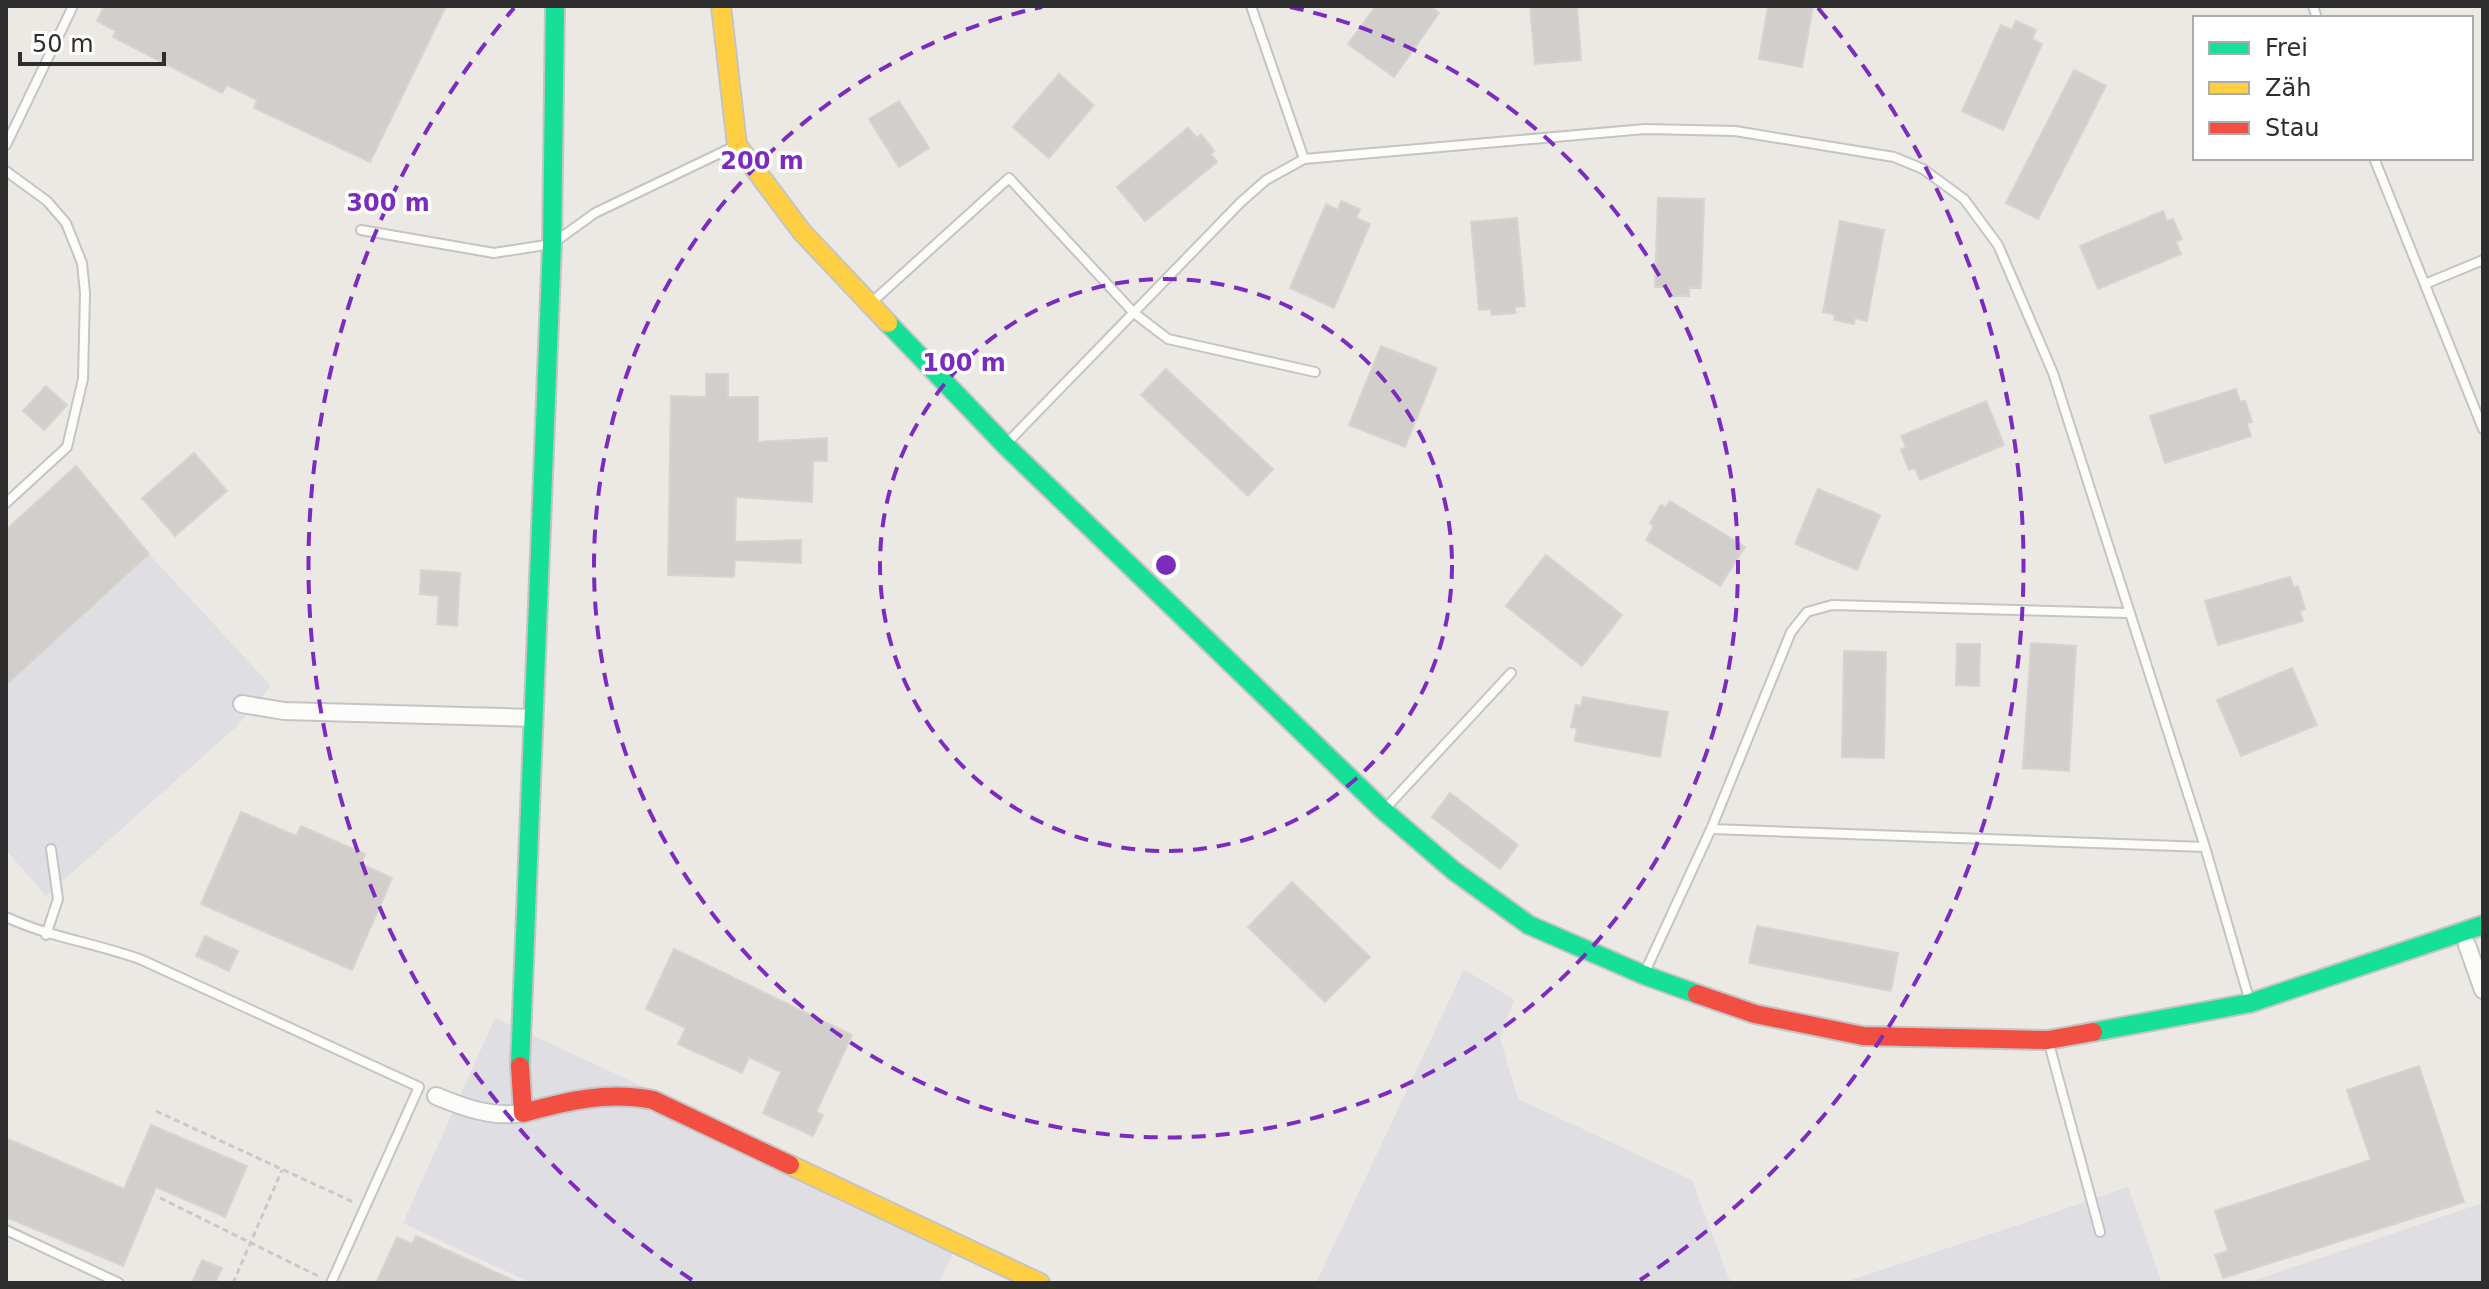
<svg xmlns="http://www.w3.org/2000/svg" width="2489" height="1289" font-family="'DejaVu Sans',sans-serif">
  <rect width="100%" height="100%" fill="#ece8e4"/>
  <path fill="#dfdee2" d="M 149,554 L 271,686 L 237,726 L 46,896 L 6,850 L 6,685 Z
    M 1464,969 L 1514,1000 L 1500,1038 L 1518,1099 L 1692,1180 L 1729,1279 L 1734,1283 L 1316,1283 Z
    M 495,1018 L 962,1234 L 939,1283 L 531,1283 L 403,1223 Z
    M 2128,1187 L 2162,1283 L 1842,1283 L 2024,1223 Z
    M 2483,1203 L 2483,1283 L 2246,1283 Z"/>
  <path fill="#d1cecb" stroke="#d7d4d0" stroke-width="2" d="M 104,6 L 446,6 L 370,162 L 254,108 L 257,100 L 227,85 L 222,93 L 113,37 L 116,31 L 97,21 Z
    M 1376,6 L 1430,6 L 1439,13 L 1394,77 L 1348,44 Z
    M 1530,6 L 1577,6 L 1581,60 L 1535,64 Z
    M 1768,6 L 1813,6 L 1802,67 L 1759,59 Z
    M 2016,21 L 2036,30 L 2032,39 L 2042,44 L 2003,130 L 1962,111 L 2001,25 L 2012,30 Z
    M 2074,70 L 2106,86 L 2038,219 L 2006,203 Z
    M 1059,74 L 1094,105 L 1049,158 L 1013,127 Z
    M 899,101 L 929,148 L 899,167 L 869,119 Z
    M 1188,128 L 1197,138 L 1201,134 L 1214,151 L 1210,154 L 1217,162 L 1145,221 L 1117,187 Z
    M 1658,198 L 1704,199 L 1701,288 L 1689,288 L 1689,296 L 1669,296 L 1669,287 L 1655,287 Z
    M 1341,201 L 1360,209 L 1356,218 L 1370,224 L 1334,308 L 1290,288 L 1326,204 L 1338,210 Z
    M 2163,211 L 2167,221 L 2173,219 L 2182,239 L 2176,242 L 2181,254 L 2098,289 L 2080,246 Z
    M 1517,218 L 1525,306 L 1515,307 L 1515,313 L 1492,315 L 1491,309 L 1479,310 L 1471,222 Z
    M 1840,221 L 1884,230 L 1867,321 L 1855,318 L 1854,324 L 1834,320 L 1835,315 L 1823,312 Z
    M 1381,346 L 1437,368 L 1405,447 L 1349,425 Z
    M 1166,369 L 1273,469 L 1248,496 L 1141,395 Z
    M 706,374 L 728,374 L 728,397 L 758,397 L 758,442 L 827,438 L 827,461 L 813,461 L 812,502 L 736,497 L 735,542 L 801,540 L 801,563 L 735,560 L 734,577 L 668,575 L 671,396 L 706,397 Z
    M 46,386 L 67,405 L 44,430 L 23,411 Z
    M 2236,389 L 2240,402 L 2245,401 L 2252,422 L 2247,423 L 2251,436 L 2165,463 L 2150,416 Z
    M 1986,401 L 2004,445 L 1920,480 L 1915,468 L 1909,470 L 1901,450 L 1906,447 L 1901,436 Z
    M 194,453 L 227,491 L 175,536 L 142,498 Z
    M 76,466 L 149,554 L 6,685 L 6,530 Z
    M 1818,489 L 1880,515 L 1857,570 L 1795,544 Z
    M 1670,501 L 1745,547 L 1720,586 L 1646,540 L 1654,526 L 1650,523 L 1661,505 L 1666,507 Z
    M 1546,555 L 1622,615 L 1582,666 L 1506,606 Z
    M 421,570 L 460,573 L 457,626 L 437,624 L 439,596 L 420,594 Z
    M 2290,577 L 2294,588 L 2298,586 L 2305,609 L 2300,611 L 2303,621 L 2218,645 L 2205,601 Z
    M 2031,643 L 2076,646 L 2069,771 L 2023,768 Z
    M 1957,644 L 1980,644 L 1979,686 L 1956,685 Z
    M 1844,651 L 1886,652 L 1884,758 L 1842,757 Z
    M 2292,668 L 2317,725 L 2241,756 L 2217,700 Z
    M 1583,697 L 1668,712 L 1660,757 L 1575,741 L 1577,728 L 1571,727 L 1576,705 L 1581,706 Z
    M 1450,793 L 1518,845 L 1500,869 L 1432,817 Z
    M 241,812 L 296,836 L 301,826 L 365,854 L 361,864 L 392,878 L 352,970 L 201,904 Z
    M 1292,882 L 1370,957 L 1325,1002 L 1248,927 Z
    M 1757,926 L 1898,953 L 1891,991 L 1749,963 Z
    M 205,936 L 238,951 L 229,971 L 196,956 Z
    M 674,949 L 852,1035 L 816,1112 L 823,1115 L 813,1136 L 763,1113 L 781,1072 L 749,1057 L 742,1073 L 678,1044 L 686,1028 L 646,1009 Z
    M 2419,1066 L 2464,1202 L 2223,1278 L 2215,1255 L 2228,1251 L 2215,1211 L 2371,1160 L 2347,1090 Z
    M 151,1125 L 247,1166 L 225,1217 L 156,1187 L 123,1266 L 6,1217 L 6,1138 L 124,1189 Z
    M 416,1236 L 519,1283 L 376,1283 L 397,1237 L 412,1244 Z
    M 202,1260 L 222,1268 L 215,1283 L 192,1283 Z"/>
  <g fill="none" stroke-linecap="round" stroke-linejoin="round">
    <defs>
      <path id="lane" d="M 2313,6 L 2317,18
        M 6,145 L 73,6
        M 2374,158 L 2483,429
        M 1304,159 L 1645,129 L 1735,131 L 1894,157 L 1923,169 L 1964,199 L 1998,245 L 2053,373 L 2205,847 L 2250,1002
        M 6,171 L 47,201 L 66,223 L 82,263 L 85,293 L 83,379 L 67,447 L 6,503
        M 361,230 L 494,253 L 552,244 L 595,213 L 737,145
        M 2425,284 L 2483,260
        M 872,302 L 1009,178 L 1134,313 L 1168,339 L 1315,372
        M 1007,443 L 1241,202 L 1266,180 L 1304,159 L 1251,6
        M 1384,810 L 1511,673
        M 1711,829 L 2205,847
        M 6,917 C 51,938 96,943 142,960 L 419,1087 L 331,1283
        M 46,935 L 58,899 L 51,849
        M 1644,974 L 1711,829 L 1791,632 L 1807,612 L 1832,605 L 2127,613
        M 2048,1040 L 2100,1232
        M 6,1230 L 119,1283"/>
      <path id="street" d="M 242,704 L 284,711 L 533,718
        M 2467,945 L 2483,990
        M 436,1096 C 465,1108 492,1118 523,1113"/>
      <path id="fast" d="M 888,323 L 1005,445 L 1383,810 L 1454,871 L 1529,925 L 1644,975 L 1697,994
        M 2093,1032 L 2250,1003 L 2483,925
        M 520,1066 L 552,244 L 555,6"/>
      <path id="slow" d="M 721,6 L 737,145 L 802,232 L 888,323
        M 790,1165 L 1040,1283"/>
      <path id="jam" d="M 1697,994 L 1755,1014 L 1863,1036 L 2048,1040 L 2093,1032
        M 520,1066 L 523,1113 C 567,1101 607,1091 653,1100 L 790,1165"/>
    </defs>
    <use href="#lane" stroke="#c5c4c5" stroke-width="12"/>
    <use href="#street" stroke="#c5c4c5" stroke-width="20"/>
    <use href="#fast" stroke="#c5c4c5" stroke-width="22"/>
    <use href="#slow" stroke="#c5c4c5" stroke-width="22"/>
    <use href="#jam" stroke="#c5c4c5" stroke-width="22"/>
    <path stroke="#c9c9c8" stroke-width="3" stroke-dasharray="6 4" stroke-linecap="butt" d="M 156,1111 L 353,1202
      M 160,1198 L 320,1277
      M 233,1283 L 282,1170"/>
    <use href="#lane" stroke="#fcfcfb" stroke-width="8"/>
    <use href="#street" stroke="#fcfcfb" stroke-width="16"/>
    <use href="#fast" stroke="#16e098" stroke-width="18"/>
    <use href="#slow" stroke="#ffcf43" stroke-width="18"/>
    <use href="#jam" stroke="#f24e42" stroke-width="18"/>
  </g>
  <g fill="none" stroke="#7b2cbf" stroke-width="4" stroke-dasharray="14 10">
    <circle cx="1166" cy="565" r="286"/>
    <path d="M1290 7A572 572 0 1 1 1042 7"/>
    <path d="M692 1280A858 858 0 0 1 514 8M1818 8A858 858 0 0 1 1640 1280"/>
  </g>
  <circle cx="1166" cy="565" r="12" fill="#7b2cbf" stroke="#fff" stroke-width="4"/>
  <g font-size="24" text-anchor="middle" font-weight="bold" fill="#7b2cbf" stroke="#fff" stroke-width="7" stroke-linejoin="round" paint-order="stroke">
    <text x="762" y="169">200 m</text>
    <text x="388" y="211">300 m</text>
    <text x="964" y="371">100 m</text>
  </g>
  <rect width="2489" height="1289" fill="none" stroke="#2e2e2e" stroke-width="16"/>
  <rect x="2193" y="16" width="280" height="144" fill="#ffffff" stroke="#ababab" stroke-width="2"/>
  <rect x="2209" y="42" width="40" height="12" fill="#16e098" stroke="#ababab" stroke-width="2"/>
  <text x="2265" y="56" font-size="24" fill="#2e2e2e">Frei</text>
  <rect x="2209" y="82" width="40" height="12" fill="#ffcf43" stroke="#ababab" stroke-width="2"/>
  <text x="2265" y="96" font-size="24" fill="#2e2e2e">Zäh</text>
  <rect x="2209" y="122" width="40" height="12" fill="#f24e42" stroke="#ababab" stroke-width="2"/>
  <text x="2265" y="136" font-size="24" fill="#2e2e2e">Stau</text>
  <path d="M20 52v12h144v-12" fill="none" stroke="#2e2e2e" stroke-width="4"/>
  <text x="32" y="52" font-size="24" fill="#2e2e2e" stroke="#ffffff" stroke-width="6" paint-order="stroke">50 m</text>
</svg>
